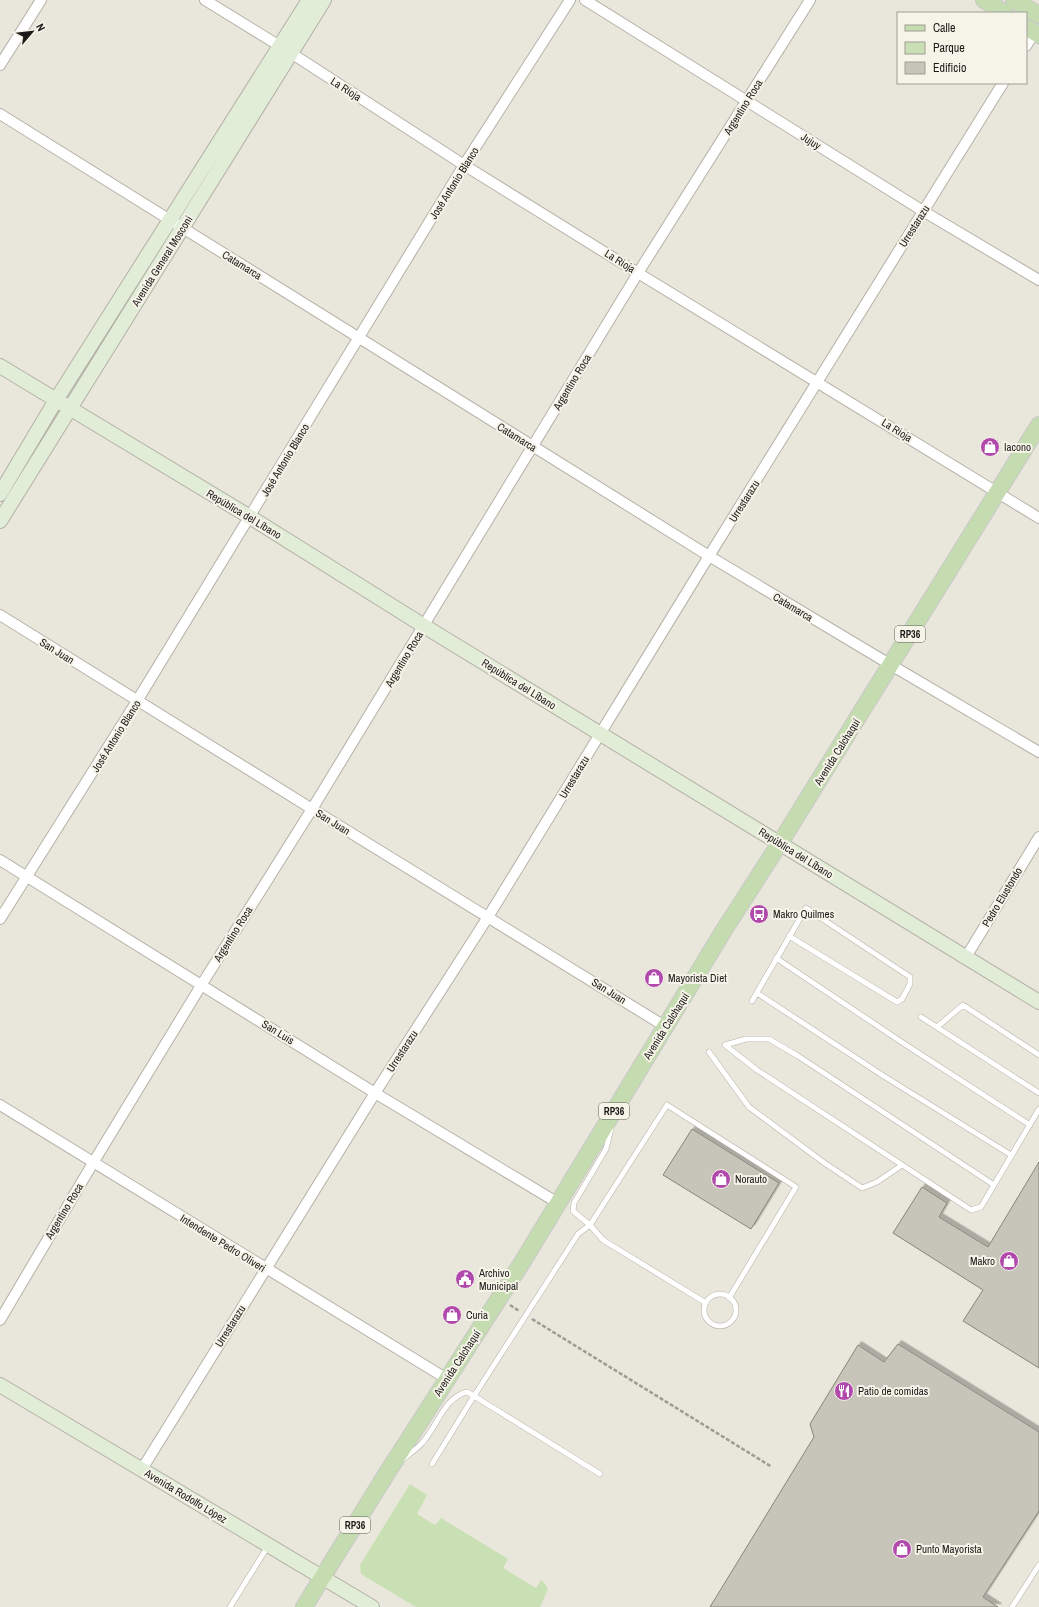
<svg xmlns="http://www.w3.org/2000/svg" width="1039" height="1607" font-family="'Archivo Narrow',sans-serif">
  <defs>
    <filter id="shadow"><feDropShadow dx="3.5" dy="-3.5" stdDeviation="0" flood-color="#0004"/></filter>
  </defs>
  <rect width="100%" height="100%" fill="#e9e6db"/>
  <path fill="#c9e0b4" d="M 410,1484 L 427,1495 L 417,1514 L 435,1525 L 441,1518 L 508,1559 L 503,1568 L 536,1588 L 541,1580 L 545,1584 L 548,1589 L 540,1607 L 416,1607 L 361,1574 L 360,1565 Z"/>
  <path fill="#c7c4ba" stroke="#87857b" filter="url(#shadow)" d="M 692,1129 L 779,1183 L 751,1229 L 663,1175 Z
    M 1039,1162 L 1039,1368 L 963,1321 L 983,1290 L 893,1233 L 922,1187 L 947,1203 L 939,1217 L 988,1247 Z
    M 898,1344 L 1039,1432 L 1039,1511 L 983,1597 L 998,1607 L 710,1607 L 814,1437 L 810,1424 L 858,1345 L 884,1362 Z"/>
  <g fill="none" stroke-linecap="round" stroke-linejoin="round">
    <defs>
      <path id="lane" d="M 776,958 L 903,1043 L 1030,1125
        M 757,993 L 882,1075 L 1011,1155
        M 752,1001 L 806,908 L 910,977 L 910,984 L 902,999 L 897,1002 L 789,936
        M 921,1017 L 1039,1093
        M 937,1027 L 963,1005 L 1039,1055
        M 725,1045 L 757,1070 L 971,1210 L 981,1207 L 1039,1109
        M 725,1045 L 746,1039 L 769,1039 L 798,1056 L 994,1185
        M 709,1052 L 749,1107 L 823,1162 L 862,1188 L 877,1182 L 902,1165
        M 611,1129 L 606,1149 L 574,1203 L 573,1211 L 590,1225 L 603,1240 L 706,1303
        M704 1310a16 16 0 1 1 32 0a16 16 0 1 1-32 0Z
        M 403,1459 C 409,1454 417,1449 422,1443 C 438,1426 443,1398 467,1392 L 474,1396 L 432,1464
        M 600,1474 L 474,1396 L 578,1234 L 590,1225 L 667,1105 L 796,1187 L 729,1298
        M 230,1607 L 268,1546
        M 1012,1607 L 1039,1565"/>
      <path id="street" d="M 205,0 L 291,53 L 464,165 L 638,273 L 1039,518
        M 585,0 L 923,211 L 1039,280
        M 1026,46 L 1031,38 L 1039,31
        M 0,65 L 41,0
        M 0,114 L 709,556 L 891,665 L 1039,752
        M 0,615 L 312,809 L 666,1027
        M 0,860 L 375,1093 L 558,1203
        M 0,919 L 137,701 L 464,165 L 570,0
        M 966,957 L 1039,837
        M 0,1105 L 447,1379
        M 0,1320 L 93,1163 L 202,984 L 312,809 L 638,273 L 810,0
        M 142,1469 L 375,1093 L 488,917 L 709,556 L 1003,83"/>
      <path id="secondary" d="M 0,366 L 250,517 L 424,626 L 1039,1002
        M 0,494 L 56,400 L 309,0
        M 0,521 L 324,0
        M 0,1385 L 372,1607"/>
      <path id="primary" d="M 984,0 L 1005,13
        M 1014,0 L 1039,15
        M 1026,27 L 1039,35
        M 304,1607 L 387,1473 L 523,1261 L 724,930 L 780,843 L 1039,425"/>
    </defs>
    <use href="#lane" stroke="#b4b1a7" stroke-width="6"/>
    <use href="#street" stroke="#b4b1a7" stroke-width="12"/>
    <use href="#secondary" stroke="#b4b1a7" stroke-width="16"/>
    <use href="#primary" stroke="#c9c8c8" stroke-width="18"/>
    <path stroke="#9d9b93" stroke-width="2.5" stroke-dasharray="4 2" stroke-linecap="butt" d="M 510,1305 L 519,1311
      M 532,1319 L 772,1467"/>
    <use href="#lane" stroke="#fff" stroke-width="5"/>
    <use href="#street" stroke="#fff" stroke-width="10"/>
    <use href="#secondary" stroke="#e2edd8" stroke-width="14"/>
    <use href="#primary" stroke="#c5dcb1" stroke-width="16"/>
  </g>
  <defs>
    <symbol id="shop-disc" viewBox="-11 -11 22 22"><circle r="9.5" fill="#b149ad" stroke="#f6f3e9"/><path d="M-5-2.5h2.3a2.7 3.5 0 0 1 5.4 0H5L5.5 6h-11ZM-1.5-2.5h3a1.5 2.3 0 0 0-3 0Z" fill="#fff"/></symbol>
    <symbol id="bus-disc" viewBox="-11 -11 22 22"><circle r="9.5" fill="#b149ad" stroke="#f6f3e9"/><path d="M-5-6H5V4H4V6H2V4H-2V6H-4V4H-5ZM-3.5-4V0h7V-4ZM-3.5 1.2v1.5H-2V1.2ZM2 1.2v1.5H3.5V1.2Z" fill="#fff"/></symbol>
    <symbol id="civic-disc" viewBox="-11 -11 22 22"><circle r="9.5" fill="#b149ad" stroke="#f6f3e9"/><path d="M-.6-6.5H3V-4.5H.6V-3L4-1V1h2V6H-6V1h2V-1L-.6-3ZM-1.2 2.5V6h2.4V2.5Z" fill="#fff"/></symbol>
    <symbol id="restaurant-disc" viewBox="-11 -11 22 22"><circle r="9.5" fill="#b149ad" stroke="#f6f3e9"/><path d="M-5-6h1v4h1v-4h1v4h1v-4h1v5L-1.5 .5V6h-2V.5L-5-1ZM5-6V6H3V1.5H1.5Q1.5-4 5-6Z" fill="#fff"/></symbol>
  </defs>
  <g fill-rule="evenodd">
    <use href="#shop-disc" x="979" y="436" width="22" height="22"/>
    <use href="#bus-disc" x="748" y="903" width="22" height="22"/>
    <use href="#shop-disc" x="643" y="967" width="22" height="22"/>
    <use href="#shop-disc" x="710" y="1168" width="22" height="22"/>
    <use href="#shop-disc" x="998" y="1250" width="22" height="22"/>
    <use href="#civic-disc" x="454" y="1268" width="22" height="22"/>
    <use href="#shop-disc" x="441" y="1304" width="22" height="22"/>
    <use href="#restaurant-disc" x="833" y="1380" width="22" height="22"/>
    <use href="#shop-disc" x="891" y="1538" width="22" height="22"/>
  </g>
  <g text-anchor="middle" stroke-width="4" stroke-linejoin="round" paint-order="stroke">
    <g fill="#f6f3e9" stroke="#5d5c57" stroke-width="1">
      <rect x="895" y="626" width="30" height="16" rx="3"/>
      <rect x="599" y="1103" width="30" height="16" rx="3"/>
      <rect x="340" y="1517" width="30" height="16" rx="3"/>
    </g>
    <g font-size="10" font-weight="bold" fill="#1c1b18">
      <text x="910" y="638">RP36</text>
      <text x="614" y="1115">RP36</text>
      <text x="355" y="1529">RP36</text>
    </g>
    <g font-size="11" fill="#1c1b18" stroke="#f6f3e9">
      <text transform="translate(346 89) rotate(33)" y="4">La Rioja</text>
      <text transform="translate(743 107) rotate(-58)" y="4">Argentino Roca</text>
      <text transform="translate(811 141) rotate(32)" y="4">Jujuy</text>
      <text transform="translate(454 183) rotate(-58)" y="4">José Antonio Blanco</text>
      <text transform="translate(914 226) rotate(-58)" y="4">Urrestarazu</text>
      <text transform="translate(162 261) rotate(-58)" y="4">Avenida General Mosconi</text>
      <text transform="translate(620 261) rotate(32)" y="4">La Rioja</text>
      <text transform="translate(242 265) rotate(32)" y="4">Catamarca</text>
      <text transform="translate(572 382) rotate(-59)" y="4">Argentino Roca</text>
      <text transform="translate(897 430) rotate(32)" y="4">La Rioja</text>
      <text transform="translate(517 437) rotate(32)" y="4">Catamarca</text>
      <text transform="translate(285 460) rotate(-59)" y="4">José Antonio Blanco</text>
      <text transform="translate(744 501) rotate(-58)" y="4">Urrestarazu</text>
      <text transform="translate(244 514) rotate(31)" y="4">República del Líbano</text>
      <text transform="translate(793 607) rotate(31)" y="4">Catamarca</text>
      <text transform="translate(57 651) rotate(32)" y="4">San Juan</text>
      <text transform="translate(404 659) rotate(-59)" y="4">Argentino Roca</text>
      <text transform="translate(519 684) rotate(32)" y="4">República del Líbano</text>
      <text transform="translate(116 736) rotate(-58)" y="4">José Antonio Blanco</text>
      <text transform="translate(837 752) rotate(-58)" y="4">Avenida Calchaquí</text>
      <text transform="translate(574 777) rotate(-59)" y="4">Urrestarazu</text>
      <text transform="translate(333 822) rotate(32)" y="4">San Juan</text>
      <text transform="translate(796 853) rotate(32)" y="4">República del Líbano</text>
      <text transform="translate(1002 897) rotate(-59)" y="4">Pedro Elustondo</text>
      <text transform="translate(233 934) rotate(-58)" y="4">Argentino Roca</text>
      <text transform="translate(609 991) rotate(32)" y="4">San Juan</text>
      <text transform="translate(666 1026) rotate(-58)" y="4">Avenida Calchaquí</text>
      <text transform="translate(278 1032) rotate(32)" y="4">San Luis</text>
      <text transform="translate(402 1051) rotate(-57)" y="4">Urrestarazu</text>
      <text transform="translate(64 1211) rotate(-59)" y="4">Argentino Roca</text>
      <text transform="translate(223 1243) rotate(32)" y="4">Intendente Pedro Oliveri</text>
      <text transform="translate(230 1326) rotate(-58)" y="4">Urrestarazu</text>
      <text transform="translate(457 1363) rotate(-57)" y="4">Avenida Calchaquí</text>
      <text transform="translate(186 1496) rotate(31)" y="4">Avenida Rodolfo López</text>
    </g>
    <g font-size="11" fill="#1c1b18" stroke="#f6f3e9" text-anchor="start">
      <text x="1004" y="451">Iacono</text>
      <text x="773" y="918">Makro Quilmes</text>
      <text x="668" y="982">Mayorista Diet</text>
      <text x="735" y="1183">Norauto</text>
      <text x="995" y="1265" text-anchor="end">Makro</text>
      <text x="479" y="1277">Archivo<tspan x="479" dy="13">Municipal</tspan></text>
      <text x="466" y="1319">Curia</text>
      <text x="858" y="1395">Patio de comidas</text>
      <text x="916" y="1553">Punto Mayorista</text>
    </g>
  </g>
  <rect x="897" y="12" width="130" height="72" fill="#f6f3e9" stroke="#9f9d95"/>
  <rect x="905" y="25" width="20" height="6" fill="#c5dcb1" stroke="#9f9d95"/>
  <text x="933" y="32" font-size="12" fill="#1c1b18">Calle</text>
  <rect x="905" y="42" width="20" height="12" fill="#c9e0b4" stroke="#9f9d95"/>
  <text x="933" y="52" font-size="12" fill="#1c1b18">Parque</text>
  <rect x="905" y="62" width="20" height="12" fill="#c7c4ba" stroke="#9f9d95"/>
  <text x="933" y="72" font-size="12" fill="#1c1b18">Edificio</text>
  <g transform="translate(32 32) rotate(62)" stroke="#f6f3e9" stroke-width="3" paint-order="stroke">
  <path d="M0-3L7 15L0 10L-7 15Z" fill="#1c1b18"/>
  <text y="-6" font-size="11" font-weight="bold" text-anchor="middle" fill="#1c1b18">N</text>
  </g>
</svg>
